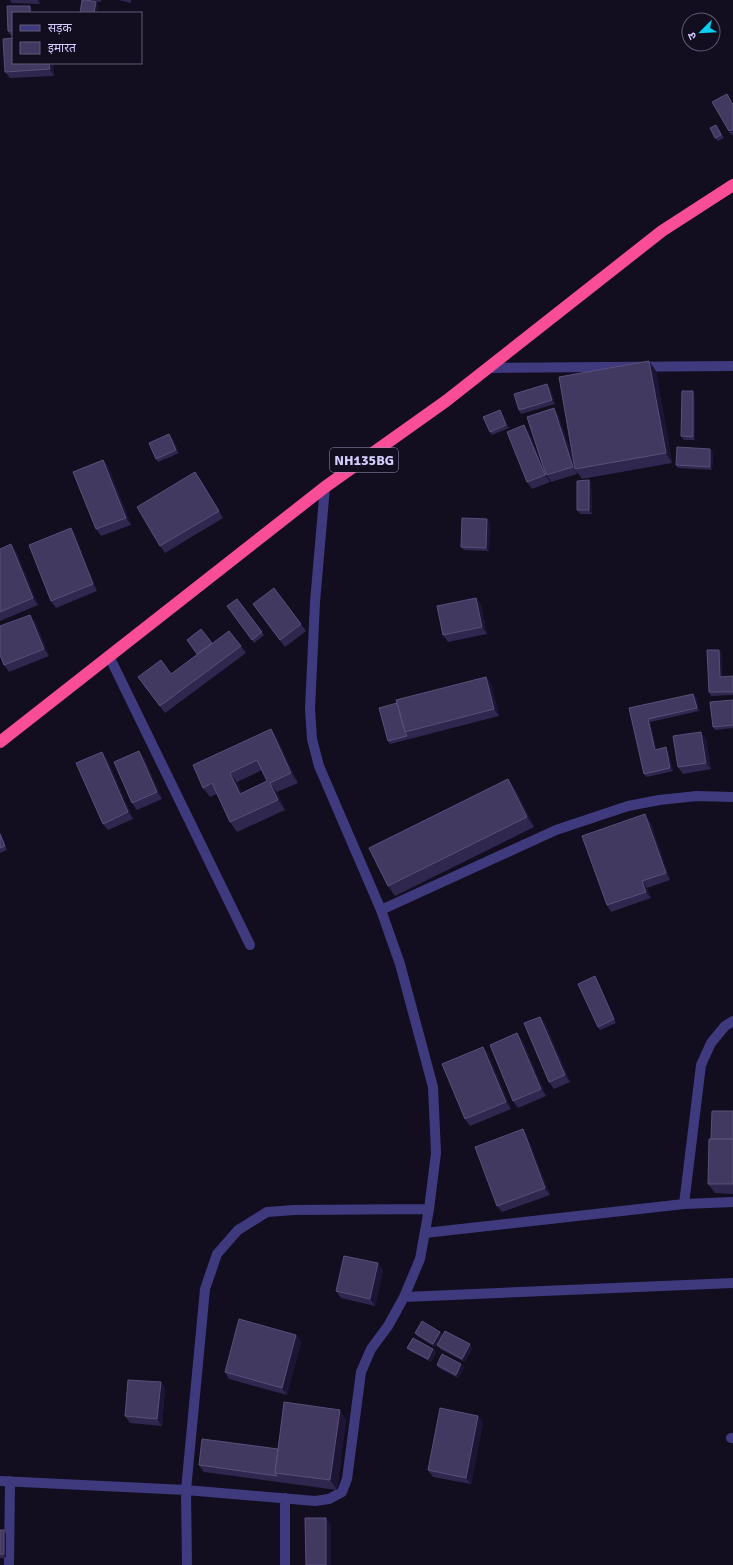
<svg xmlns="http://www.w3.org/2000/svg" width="733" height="1565" font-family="Signika,'Noto Sans Devanagari',sans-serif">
  <rect width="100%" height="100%" fill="#120e20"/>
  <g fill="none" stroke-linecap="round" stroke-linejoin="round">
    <path stroke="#3f3a7e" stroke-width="10" d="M 684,1204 L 701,1065 L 711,1043 L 725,1026 L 733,1021
      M 425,1233 L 684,1204 L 733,1202"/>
    <path stroke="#3f3a7e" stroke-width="10" d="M 488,368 L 733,366
      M 109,656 L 250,945
      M 381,910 L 556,830 L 628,806 L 659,800 L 697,796 L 733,797
      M 404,1297 L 733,1283
      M 731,1438 L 733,1438
      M 0,1481 L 186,1490 L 315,1501 L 329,1499 L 342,1492 L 347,1479 L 361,1372 L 371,1349 L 388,1326 L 404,1297 L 420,1259 L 429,1209 L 436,1153 L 433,1087 L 400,964 L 381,910 L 319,766 L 312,739 L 310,709 L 315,602 L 325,487
      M 9,1565 L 10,1481
      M 187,1565 L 186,1490 L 205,1289 L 217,1254 L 238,1230 L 267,1212 L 294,1210 L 429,1209
      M 285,1565 L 285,1498"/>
    <path stroke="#fa4d98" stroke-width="12" d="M 0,742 L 325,487 L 446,401 L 662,231 L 733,185"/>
  </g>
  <path fill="#30274e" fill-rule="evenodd" d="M 10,0 L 40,0 L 40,4 L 12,3 Z
    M 81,0 L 101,0 L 101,2 L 91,1 L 96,2 L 98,6 L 97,13 L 80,13 L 82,0 Z
    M 119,0 L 131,0 L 131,3 Z
    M 7,6 L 30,6 L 32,10 L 32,13 L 13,13 L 13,35 L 10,35 L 8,31 Z
    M 54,63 L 54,76 L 10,78 L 5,72 Z
    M 729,98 L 733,104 L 733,134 L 731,135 L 729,131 Z
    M 719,129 L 724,138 L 718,141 L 715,138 Z
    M 649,361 L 656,371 L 672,463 L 582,479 L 577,472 L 577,474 L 551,482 L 548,477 L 550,482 L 532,489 L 527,482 L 529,432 L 544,469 L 558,415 L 574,462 Z
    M 550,388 L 555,404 L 521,414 L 519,410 Z
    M 695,395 L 695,440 L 684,440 L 681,436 Z
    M 500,410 L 502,413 L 509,428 L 492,435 L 490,432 Z
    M 172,437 L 179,453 L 158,462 L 156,459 Z
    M 710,449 L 713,453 L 712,470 L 678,468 L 676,465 Z
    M 103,460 L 108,466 L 131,525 L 101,536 L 96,529 Z
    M 200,478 L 223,518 L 165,553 L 160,546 Z
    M 589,480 L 591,484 L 592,514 L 580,514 L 577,510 Z
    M 487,519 L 490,523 L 489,551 L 464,550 L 461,547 Z
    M 71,528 L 75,535 L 97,591 L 56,608 L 51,601 Z
    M 0,549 L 16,551 L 38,605 L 0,621 Z
    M 274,588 L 306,631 L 285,647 L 253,604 Z
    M 476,598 L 481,605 L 487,634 L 448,642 L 443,635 Z
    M 237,599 L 264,635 L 254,643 L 227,606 Z
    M 35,621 L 49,656 L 9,672 L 4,665 Z
    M 212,643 L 241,646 L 246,653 L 165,713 L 143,684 L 171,674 Z
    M 722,653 L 722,677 L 733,676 L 733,695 L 711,696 L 709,692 Z
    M 486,677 L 491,684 L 499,716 L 390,744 L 388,741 L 397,703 Z
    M 696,697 L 699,711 L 650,722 L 656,749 L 668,751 L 673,771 L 647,777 L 644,774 L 629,708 Z
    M 733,700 L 733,728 L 715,730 L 713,727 Z
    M 271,729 L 277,739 L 298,783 L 277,792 L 285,810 L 237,832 L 230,822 L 217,794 L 210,797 L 203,788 ZM 262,770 L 267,781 L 242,793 L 237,782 Z
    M 706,739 L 711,769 L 683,774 L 678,767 Z
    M 144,758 L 162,799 L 137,810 L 132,803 Z
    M 107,759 L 133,819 L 108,830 L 103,824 Z
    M 515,789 L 534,827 L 395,896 L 388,886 Z
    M 650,821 L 670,880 L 647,888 L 651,898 L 611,912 L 607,905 Z
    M 0,832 L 7,850 L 0,853 Z
    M 595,976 L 597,980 L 616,1023 L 600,1030 L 598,1027 Z
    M 540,1017 L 545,1023 L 570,1082 L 554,1089 L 549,1082 Z
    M 522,1040 L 546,1096 L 518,1108 L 513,1101 Z
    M 483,1047 L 488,1054 L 511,1109 L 470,1126 L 465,1119 Z
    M 733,1111 L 733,1194 L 715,1193 L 708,1184 L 711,1139 Z
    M 523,1129 L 527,1136 L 550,1195 L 502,1212 L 497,1206 Z
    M 383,1270 L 375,1306 L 341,1298 L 336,1291 Z
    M 440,1332 L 443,1335 L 435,1347 L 417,1336 L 415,1333 Z
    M 296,1335 L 301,1342 L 287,1395 L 229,1379 L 225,1372 Z
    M 437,1345 L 472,1348 L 465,1362 L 440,1349 Z
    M 407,1348 L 433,1349 L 436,1352 L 431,1362 L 410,1351 Z
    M 437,1365 L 464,1367 L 458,1378 L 439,1368 Z
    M 161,1382 L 165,1389 L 162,1426 L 130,1423 L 125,1416 Z
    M 346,1419 L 337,1490 L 204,1472 L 199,1465 L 278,1449 Z
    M 483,1422 L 471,1484 L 433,1477 L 428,1470 Z
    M 0,1530 L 6,1534 L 6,1558 L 0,1558 Z"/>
  <path fill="#1d1534" d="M 38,0 L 40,0 L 40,4 L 38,1 Z
    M 96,2 L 98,6 L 97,13 L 94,13 Z
    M 30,6 L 32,10 L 32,13 L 30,13 Z
    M 49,63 L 54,63 L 54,76 L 50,69 Z
    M 649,361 L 656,371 L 672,463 L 666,453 Z
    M 547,384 L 550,388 L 555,404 L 552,400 Z
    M 693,391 L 695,395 L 695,440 L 693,437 Z
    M 554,408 L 558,415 L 576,469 L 575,469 L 577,474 L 573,467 Z
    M 500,410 L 502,413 L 509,428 L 506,425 Z
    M 524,425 L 529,432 L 550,482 L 545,475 Z
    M 169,434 L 172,437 L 179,453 L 176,450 Z
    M 710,449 L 713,453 L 712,470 L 710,467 Z
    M 103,460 L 108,466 L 131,525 L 126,518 Z
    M 195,472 L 200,478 L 223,518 L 219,511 Z
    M 589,480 L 591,484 L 592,514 L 589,510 Z
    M 487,519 L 490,523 L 489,551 L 486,548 Z
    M 71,528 L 75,535 L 97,591 L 93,584 Z
    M 11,544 L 16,551 L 38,605 L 33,598 Z
    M 476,598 L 481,605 L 487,634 L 482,627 Z
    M 30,615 L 35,621 L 49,656 L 44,649 Z
    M 719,650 L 722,653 L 723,680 L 720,677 Z
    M 486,677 L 491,684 L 499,716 L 494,709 Z
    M 693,694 L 696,697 L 699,711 L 697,708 Z
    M 648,719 L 650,722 L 657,753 L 655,750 Z
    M 271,729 L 277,739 L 298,783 L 291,773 Z
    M 701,732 L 706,739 L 711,769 L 706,763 Z
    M 666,747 L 668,751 L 673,771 L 670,768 Z
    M 139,751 L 144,758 L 162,799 L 157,792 Z
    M 102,752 L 107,759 L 133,819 L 128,812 Z
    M 230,773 L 237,782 L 247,803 L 240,794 Z
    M 508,779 L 515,789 L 534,827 L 527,817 Z
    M 270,783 L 277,792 L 285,810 L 278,800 Z
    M 645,814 L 650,821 L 670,880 L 666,873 Z
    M 0,832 L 7,850 L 5,846 L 0,834 Z
    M 642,881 L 647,888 L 651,898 L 646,892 Z
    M 595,976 L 597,980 L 616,1023 L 614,1019 Z
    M 540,1017 L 545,1023 L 570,1082 L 565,1075 Z
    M 517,1033 L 522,1040 L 546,1096 L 541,1089 Z
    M 483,1047 L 488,1054 L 511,1109 L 506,1102 Z
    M 523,1129 L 527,1136 L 550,1195 L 545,1188 Z
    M 378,1263 L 383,1270 L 375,1306 L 370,1299 Z
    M 440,1332 L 443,1335 L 435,1347 L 433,1344 Z
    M 296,1335 L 301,1342 L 287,1395 L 282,1388 Z
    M 470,1344 L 472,1348 L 465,1362 L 462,1359 Z
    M 433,1349 L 436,1352 L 431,1362 L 428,1359 Z
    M 461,1364 L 464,1367 L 458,1378 L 456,1375 Z
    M 161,1382 L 165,1389 L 162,1426 L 157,1419 Z
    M 340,1410 L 346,1419 L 337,1490 L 330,1480 Z
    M 478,1416 L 483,1422 L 471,1484 L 466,1478 Z
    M 326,1518 L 331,1525 L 331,1565 L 326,1565 Z
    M 4,1530 L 6,1534 L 6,1558 L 4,1554 Z"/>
  <path fill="#423961" stroke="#59507a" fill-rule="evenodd" d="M 82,0 L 86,0 L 96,2 L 94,13 L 80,13 Z
    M 7,6 L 30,6 L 30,13 L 13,13 L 13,31 L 8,31 Z
    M 13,38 L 13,63 L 49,63 L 50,69 L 5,72 L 3,39 Z
    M 727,94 L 733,105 L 733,129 L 729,131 L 712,102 Z
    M 716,125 L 721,135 L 715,138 L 710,128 Z
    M 649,361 L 666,453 L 575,469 L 559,377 Z
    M 547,384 L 552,400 L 519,410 L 514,394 Z
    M 682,391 L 693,391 L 693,437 L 681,436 Z
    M 554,408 L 573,467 L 546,475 L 527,417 Z
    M 500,410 L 506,425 L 490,432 L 483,417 Z
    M 524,425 L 545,475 L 527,482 L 507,432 Z
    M 169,434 L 176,450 L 156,459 L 149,443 Z
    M 677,447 L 710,449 L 710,467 L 676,465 Z
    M 103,460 L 126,518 L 96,529 L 73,472 Z
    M 195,472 L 219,511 L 160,546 L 137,507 Z
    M 589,480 L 589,510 L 577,510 L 577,481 Z
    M 462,518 L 487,519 L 486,548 L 461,547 Z
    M 71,528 L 93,584 L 51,601 L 29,545 Z
    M 11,544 L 33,598 L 0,612 L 0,549 Z
    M 274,588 L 301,624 L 280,640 L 253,604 Z
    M 476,598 L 482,627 L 443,635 L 437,606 Z
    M 237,599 L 262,632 L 252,640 L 227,606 Z
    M 30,615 L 44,649 L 4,665 L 0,655 L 0,626 Z
    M 201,629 L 212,643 L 197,654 L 187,640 Z
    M 229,631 L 241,646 L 160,706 L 138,677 L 161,660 L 171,674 Z
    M 707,650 L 719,650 L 720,677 L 733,676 L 733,692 L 709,692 Z
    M 486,677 L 494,709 L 405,732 L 396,700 Z
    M 693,694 L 697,708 L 648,719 L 655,750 L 666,747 L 670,768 L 644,774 L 629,708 Z
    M 733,700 L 733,725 L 713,727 L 710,702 Z
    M 397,703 L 405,732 L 407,736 L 388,741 L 379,708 Z
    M 271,729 L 291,773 L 270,783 L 278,800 L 230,822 L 212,783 L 203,788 L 193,765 ZM 257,760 L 267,781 L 240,794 L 230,773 Z
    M 701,732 L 706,763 L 678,767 L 673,736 Z
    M 139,751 L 157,792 L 132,803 L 114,762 Z
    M 102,752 L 128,812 L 103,824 L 76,763 Z
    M 508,779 L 527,817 L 388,886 L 369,848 Z
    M 645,814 L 666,873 L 642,881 L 646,892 L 607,905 L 582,836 Z
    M 0,834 L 5,846 L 0,848 Z
    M 595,976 L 614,1019 L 598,1027 L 578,984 Z
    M 540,1017 L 565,1075 L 549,1082 L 524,1023 Z
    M 517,1033 L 541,1089 L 513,1101 L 490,1045 Z
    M 483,1047 L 506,1102 L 465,1119 L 442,1064 Z
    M 712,1111 L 733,1111 L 733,1139 L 711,1139 Z
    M 523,1129 L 545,1188 L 497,1206 L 475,1147 Z
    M 709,1139 L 733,1139 L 733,1184 L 708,1184 Z
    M 344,1256 L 378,1263 L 370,1299 L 336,1291 Z
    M 239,1319 L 296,1335 L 282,1388 L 225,1372 Z
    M 422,1321 L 440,1332 L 433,1344 L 415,1333 Z
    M 445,1331 L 470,1344 L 462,1359 L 437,1345 Z
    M 413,1338 L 433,1349 L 428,1359 L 407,1348 Z
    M 442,1354 L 461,1364 L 456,1375 L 437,1365 Z
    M 128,1380 L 161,1382 L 157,1419 L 125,1416 Z
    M 284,1402 L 340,1410 L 330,1480 L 275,1473 Z
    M 440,1408 L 478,1416 L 466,1478 L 428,1470 Z
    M 202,1439 L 278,1449 L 275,1473 L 277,1476 L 199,1465 Z
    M 305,1518 L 326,1518 L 326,1565 L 306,1565 Z
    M 0,1530 L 4,1530 L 4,1554 L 0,1554 Z"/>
  <g text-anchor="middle" stroke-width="3" stroke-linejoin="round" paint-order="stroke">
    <rect fill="#120e20" stroke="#9b94bb" stroke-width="1" x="330" y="448" width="68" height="24" rx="3"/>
    <g font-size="14" font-weight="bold" fill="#d6cefe">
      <text x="364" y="465">NH135BG</text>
    </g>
  </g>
  <rect x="12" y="12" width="130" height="52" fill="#120e20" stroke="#605b79"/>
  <rect x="20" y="25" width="20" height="6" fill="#3f3a7e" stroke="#605b79"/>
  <text x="48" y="32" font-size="12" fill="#d6cefe">सड़क</text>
  <rect x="20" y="42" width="20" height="12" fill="#423961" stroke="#605b79"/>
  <text x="48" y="52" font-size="12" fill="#d6cefe">इमारत</text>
  <g transform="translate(701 32) rotate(246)"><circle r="19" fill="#120e20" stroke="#605b79"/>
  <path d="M0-3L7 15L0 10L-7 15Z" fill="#06cff2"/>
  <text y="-6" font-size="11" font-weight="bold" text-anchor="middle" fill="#d6cefe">उ</text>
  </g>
</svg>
